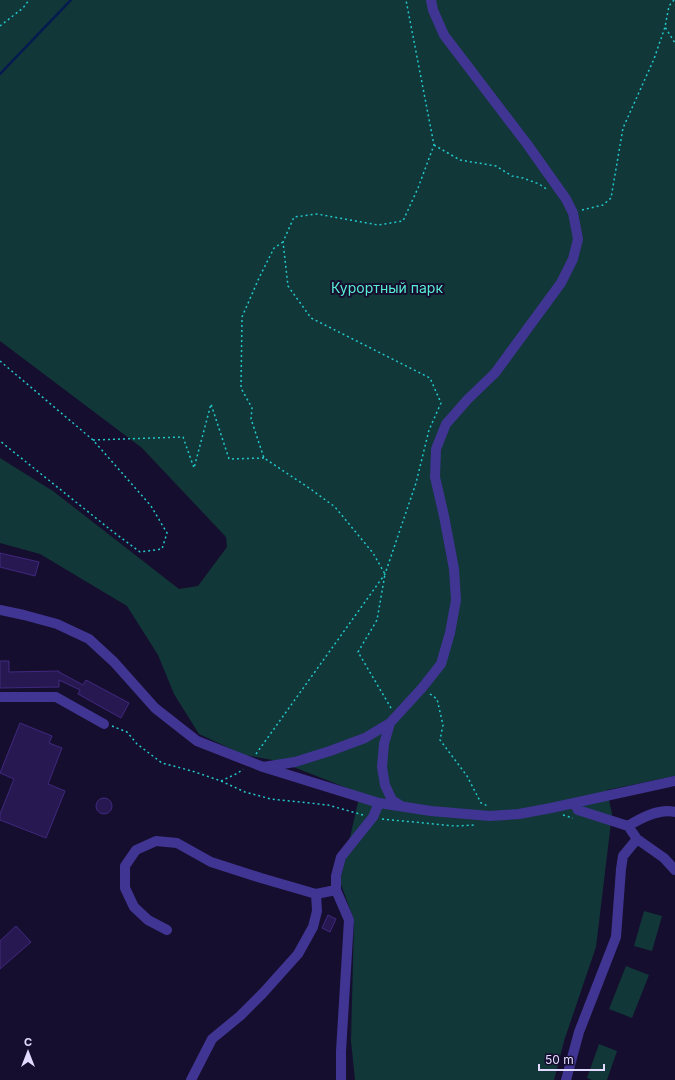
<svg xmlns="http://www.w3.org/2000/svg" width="675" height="1080" font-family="Inter,sans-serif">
  <rect width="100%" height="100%" fill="#160e2e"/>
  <path fill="#113738" d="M 0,0 L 675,0 L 675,776 L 607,790 L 612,814 L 596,947 L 564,1041 L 554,1080 L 355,1080 L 351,1041 L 354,920 L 340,882 L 360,793 L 278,761 L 244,755 L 199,734 L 174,694 L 158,655 L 127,606 L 40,554 L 0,543 L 0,458 L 53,491 L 179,589 L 198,586 L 227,547 L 226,537 L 142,448 L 0,341 Z
    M 644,911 L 662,916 L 652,951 L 634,946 Z
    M 626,966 L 649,975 L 632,1018 L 609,1009 Z
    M 599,1044 L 617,1051 L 607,1080 L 592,1080 L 587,1078 Z"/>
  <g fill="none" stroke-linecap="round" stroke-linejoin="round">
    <path stroke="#051a50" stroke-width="2.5" d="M 0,74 L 71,0"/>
  </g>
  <path fill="#281851" stroke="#40287f" d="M 0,553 L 39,562 L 35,576 L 0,567 Z
    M 0,661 L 9,661 L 9,672 L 59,671 L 59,672 L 83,685 L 86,680 L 129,703 L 121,718 L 78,694 L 80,690 L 59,680 L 59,687 L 0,688 Z
    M 20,723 L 52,736 L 49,743 L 62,748 L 48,784 L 65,791 L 46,838 L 0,820 L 0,814 L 14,779 L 0,773 Z
    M96 806a8 8 0 1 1 16 0a8 8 0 1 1-16 0Z
    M 328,915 L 336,919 L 330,932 L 322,928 Z
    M 16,926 L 31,942 L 0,969 L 0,941 Z"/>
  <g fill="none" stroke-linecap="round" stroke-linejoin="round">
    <path stroke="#23c8cb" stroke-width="1.5" stroke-dasharray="2 3" stroke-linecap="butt" d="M 674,0 L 669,6 L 665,27 L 675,43
      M 0,26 L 23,8 L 29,0
      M 434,145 L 460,160 L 496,166 L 512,176 L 523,178 L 539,184 L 548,190
      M 582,210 L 603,205 L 611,198 L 623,128 L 654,59 L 665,27
      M 283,242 L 274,248 L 259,278 L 242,317 L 241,388 L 252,408 L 251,419 L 264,458 L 312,490 L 335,507 L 373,553 L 385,574 L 377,620 L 358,652 L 391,708
      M 0,361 L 93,440 L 151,506 L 167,533 L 162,549 L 140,552 L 112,531 L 0,441
      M 93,440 L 183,437 L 194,468 L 211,404 L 229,459 L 264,458
      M 430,694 L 437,699 L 443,725 L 440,740 L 467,776 L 481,803 L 488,806
      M 112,726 L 127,732 L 137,744 L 162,763 L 192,771 L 221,781 L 245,792 L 271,799 L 328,805 L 363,815
      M 256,754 L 385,574 L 416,483 L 429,430 L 441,403 L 430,378 L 311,318 L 288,286 L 283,242 L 294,217 L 317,214 L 378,225 L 403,221 L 418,188 L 434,145 L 406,0
      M 221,781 L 238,773 L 243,769
      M 563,815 L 573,818
      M 382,819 L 455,826 L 476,825"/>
    <path stroke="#403592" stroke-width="10" d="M 0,610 L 24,615 L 57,624 L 89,639 L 114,662 L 155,708 L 197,741 L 263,767 L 379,803 L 431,811 L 490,816 L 519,814 L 551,808 L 675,781
      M 0,697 L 56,697 L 104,724
      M 390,723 L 384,744 L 382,767 L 385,785 L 392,800 L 401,806
      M 263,767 L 295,762 L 330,751 L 365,738 L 390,723 L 422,688 L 441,664 L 450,633 L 456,600 L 454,569 L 444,516 L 435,477 L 436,449 L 446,424 L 468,399 L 495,373 L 561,283 L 573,259 L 578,239 L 573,213 L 566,199 L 527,144 L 444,35 L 433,10 L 431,0
      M 574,803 L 578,810 L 628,826 L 637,839 L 664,858 L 675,870
      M 628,826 C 641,818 659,808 675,812
      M 167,930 L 148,920 L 134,907 L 125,888 L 125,866 L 136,850 L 156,841 L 177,843 L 211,862 L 261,878 L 316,894 L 336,890
      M 191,1080 L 212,1039 L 240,1016 L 263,993 L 298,954 L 313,927 L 317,911 L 316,894
      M 341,1080 L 341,1051 L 349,920 L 336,890 L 336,876 L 341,857 L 373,817 L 379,803
      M 566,1080 L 579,1032 L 616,937 L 621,869 L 623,856 L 637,839"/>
  </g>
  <g text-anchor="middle" stroke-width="4" stroke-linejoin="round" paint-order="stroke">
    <g font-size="14" fill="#59edd4" stroke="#160e2e">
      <text x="387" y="293">Курортный парк</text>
    </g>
  </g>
  <g transform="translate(28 1052)" stroke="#160e2e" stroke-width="3" paint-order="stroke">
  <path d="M0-3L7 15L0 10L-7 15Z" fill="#e2dbff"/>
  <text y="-6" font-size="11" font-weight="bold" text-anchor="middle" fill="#e2dbff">С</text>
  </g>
  <path d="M539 1064v6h65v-6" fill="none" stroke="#e2dbff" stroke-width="2"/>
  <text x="545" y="1064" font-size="12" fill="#e2dbff" stroke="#160e2e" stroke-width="3" paint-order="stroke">50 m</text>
</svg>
